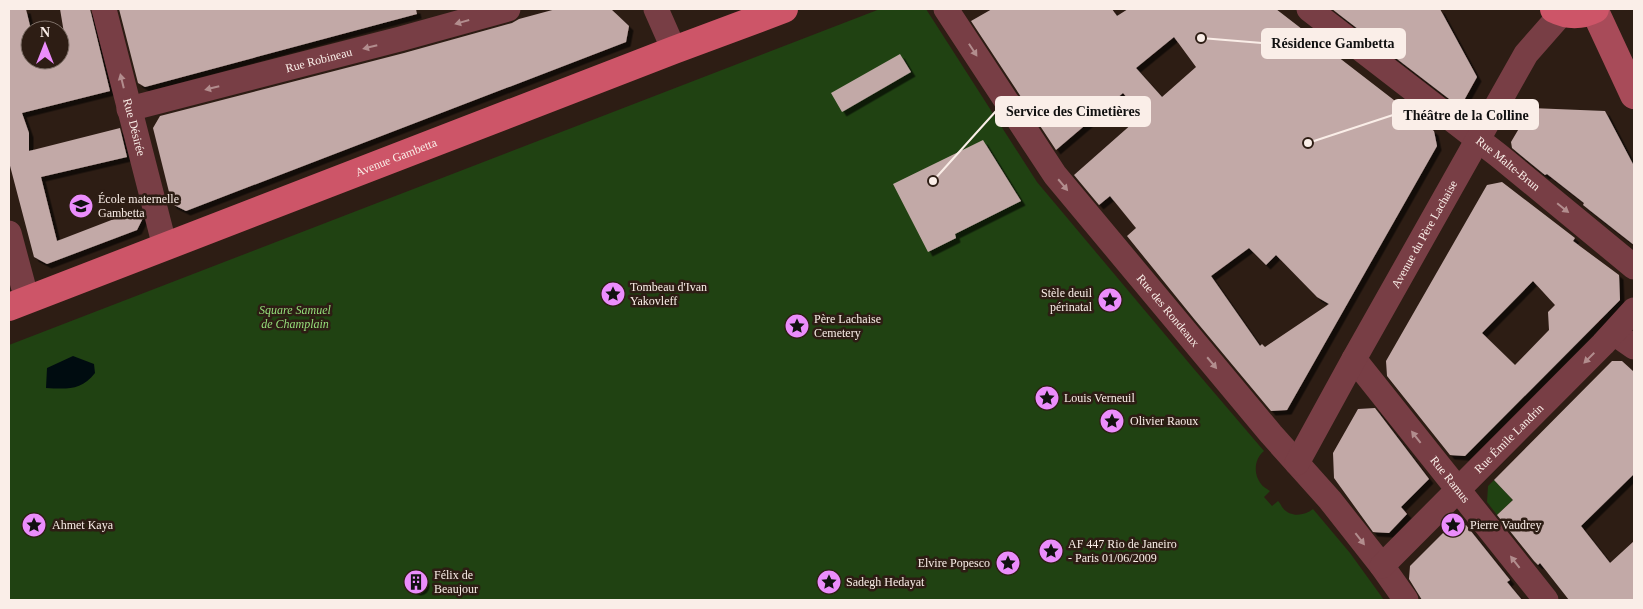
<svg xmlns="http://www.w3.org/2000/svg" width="1643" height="609" font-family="'Times New Roman',serif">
  <defs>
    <filter id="shadow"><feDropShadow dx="4.5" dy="4.5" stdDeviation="0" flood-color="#0009"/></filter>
  </defs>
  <rect width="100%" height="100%" fill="#2d1d14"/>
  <path fill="#204212" d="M 880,9 L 926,9 L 1037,182 L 1194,369 L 1264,451 C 1253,460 1253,477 1264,487 C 1266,488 1268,490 1270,491 L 1264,497 L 1272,506 L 1278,501 C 1280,503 1281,505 1282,507 C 1290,518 1304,516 1313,509 L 1350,553 L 1384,600 L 9,600 L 9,345 Z
    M 1494,480 L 1513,500 L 1497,515 L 1487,502 L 1488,486 Z"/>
  <path fill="#000c10" d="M 73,356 L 94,364 L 95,373 C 81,391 66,389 46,388 L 47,368 Z"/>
  <path fill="#c2a9a7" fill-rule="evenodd" filter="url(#shadow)" d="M 9,9 L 26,9 L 31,30 L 30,30 L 30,60 L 60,60 L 60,48 L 68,45 L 64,33 L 60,9 L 90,9 L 110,91 L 22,113 L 29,133 L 29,151 L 120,128 L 127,157 L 41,177 L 57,241 L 140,209 L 143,218 L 137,230 L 47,264 L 34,257 L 9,162 Z
    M 119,9 L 416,9 L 417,14 L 145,87 L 138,83 Z
    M 556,9 L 611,9 L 629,26 L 626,42 L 186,211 L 172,204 L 153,128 L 160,116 L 404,53 L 512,23 L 519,19 Z
    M 992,9 L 1112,9 L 1117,16 L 1128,9 L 1276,9 L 1434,131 L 1437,146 L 1287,410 L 1271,411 L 1195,320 L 1127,236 L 1136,228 L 1110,196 L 1099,205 L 1074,175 L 1142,115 L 1123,93 L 1056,150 L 971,21 ZM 1174,37 L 1196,67 L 1162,97 L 1136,68 ZM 1249,248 L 1266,265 L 1276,255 L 1317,297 L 1329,304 L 1265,347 L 1262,344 L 1260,346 L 1211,276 Z
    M 1332,9 L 1440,9 L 1477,77 L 1462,104 L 1457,105 Z
    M 900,54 L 911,72 L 842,112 L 831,93 Z
    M 1531,108 L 1605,111 L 1634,166 L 1634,245 L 1583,205 L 1584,203 L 1547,174 L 1545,175 L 1512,148 L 1511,142 Z
    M 983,140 L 1021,201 L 955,234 L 956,238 L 928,252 L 893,184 Z
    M 1502,182 L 1575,238 L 1573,241 L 1619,275 L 1620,300 L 1465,456 L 1450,455 L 1387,376 L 1386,361 L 1487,185 ZM 1533,281 L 1555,305 L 1548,312 L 1549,330 L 1515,365 L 1482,333 Z
    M 1612,361 L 1622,361 L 1634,372 L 1634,474 L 1581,526 L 1610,563 L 1634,541 L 1634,600 L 1569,600 L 1540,563 L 1538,565 L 1534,561 L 1497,515 L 1513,500 L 1494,480 Z
    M 1375,408 L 1429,479 L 1401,507 L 1407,514 L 1389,533 L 1373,532 L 1334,478 L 1333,453 L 1358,409 Z
    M 1451,525 L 1466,525 L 1510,580 L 1507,582 L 1522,600 L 1422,600 L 1409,579 L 1410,566 Z
    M407 582a9 9 0 1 1 18 0a9 9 0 1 1-18 0Z"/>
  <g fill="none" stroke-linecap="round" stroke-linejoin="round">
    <g stroke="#783e45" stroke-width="25">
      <path id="s1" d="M 104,9 L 165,247"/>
      <path d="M 656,9 L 674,50"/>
      <path id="s2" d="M 946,9 L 1055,175 L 1271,434 L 1330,500 L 1382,566 L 1406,600"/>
      <path id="s3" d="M 1309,9 L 1498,155 L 1634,267"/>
      <path id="s4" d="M 129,109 L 400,39 L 508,9"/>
      <path d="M 9,233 L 27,300"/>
      <path d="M 1614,333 L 1634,347"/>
      <path id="s5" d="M 1354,359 L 1546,600"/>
      <path id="s6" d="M 1297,463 L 1354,359 L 1526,54 L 1562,13"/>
      <path id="s7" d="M 1382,566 L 1603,344 L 1634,310"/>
    </g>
    <path stroke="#a84b59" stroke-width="28" d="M 1594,9 L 1634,95"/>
    <g stroke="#cd5568" stroke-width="28">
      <path d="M 1554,9 C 1568,16 1581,16 1595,9"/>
      <path id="s8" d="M 9,307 L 674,50 L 784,9"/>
    </g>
  </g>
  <defs><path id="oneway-solid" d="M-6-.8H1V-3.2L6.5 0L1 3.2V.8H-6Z" transform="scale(1.25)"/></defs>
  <g fill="#b28d8e">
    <use href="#oneway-solid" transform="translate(462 22) rotate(164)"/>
    <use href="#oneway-solid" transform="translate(370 47) rotate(166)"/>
    <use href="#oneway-solid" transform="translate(973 50) rotate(57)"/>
    <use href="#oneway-solid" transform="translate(122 81) rotate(-104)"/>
    <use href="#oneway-solid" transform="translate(212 88) rotate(166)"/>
    <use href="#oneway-solid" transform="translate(1063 185) rotate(50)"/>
    <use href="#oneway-solid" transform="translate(1563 208) rotate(39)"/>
    <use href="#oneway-solid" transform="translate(1589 358) rotate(135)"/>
    <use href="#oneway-solid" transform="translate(1212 363) rotate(50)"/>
    <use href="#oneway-solid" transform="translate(1416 437) rotate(-128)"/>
    <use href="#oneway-solid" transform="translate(1360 539) rotate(52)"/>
    <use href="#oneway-solid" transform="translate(1515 562) rotate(-128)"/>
  </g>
  <defs>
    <symbol id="school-disc" viewBox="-11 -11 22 22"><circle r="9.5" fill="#eb8dfc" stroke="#2d1d14"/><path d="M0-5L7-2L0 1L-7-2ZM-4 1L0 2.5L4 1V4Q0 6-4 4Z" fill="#111"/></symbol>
    <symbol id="sight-disc" viewBox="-11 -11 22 22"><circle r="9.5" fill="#eb8dfc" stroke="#2d1d14"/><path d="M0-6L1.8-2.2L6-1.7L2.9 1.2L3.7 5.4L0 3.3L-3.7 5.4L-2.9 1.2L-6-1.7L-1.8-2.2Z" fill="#111"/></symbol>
    <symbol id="building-disc" viewBox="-11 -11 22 22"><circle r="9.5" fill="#eb8dfc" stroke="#2d1d14"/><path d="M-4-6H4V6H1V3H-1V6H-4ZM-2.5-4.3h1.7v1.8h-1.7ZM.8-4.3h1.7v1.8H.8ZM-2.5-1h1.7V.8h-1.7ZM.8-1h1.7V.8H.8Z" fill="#111"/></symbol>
  </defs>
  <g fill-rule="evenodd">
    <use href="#school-disc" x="67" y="192" width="28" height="28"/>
    <use href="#sight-disc" x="599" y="280" width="28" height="28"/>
    <use href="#sight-disc" x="1096" y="286" width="28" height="28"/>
    <use href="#sight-disc" x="783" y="312" width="28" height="28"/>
    <use href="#sight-disc" x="1033" y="384" width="28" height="28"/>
    <use href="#sight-disc" x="1098" y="407" width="28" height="28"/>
    <use href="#sight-disc" x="20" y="511" width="28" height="28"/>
    <use href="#sight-disc" x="1439" y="511" width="28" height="28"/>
    <use href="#sight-disc" x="1037" y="537" width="28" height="28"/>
    <use href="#sight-disc" x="994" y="549" width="28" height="28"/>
    <use href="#building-disc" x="402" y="568" width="28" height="28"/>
    <use href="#sight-disc" x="815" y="568" width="28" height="28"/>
  </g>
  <g text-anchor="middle" stroke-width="5" stroke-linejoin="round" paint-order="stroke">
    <g font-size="12" fill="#faeee8" stroke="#2d1d14">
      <text dy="4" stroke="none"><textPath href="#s4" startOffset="196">Rue Robineau</textPath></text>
      <text dy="4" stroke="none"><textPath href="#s1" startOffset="122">Rue Désirée</textPath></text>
      <text dy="4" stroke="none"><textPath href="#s8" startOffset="415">Avenue Gambetta</textPath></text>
      <text dy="4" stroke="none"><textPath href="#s3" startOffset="252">Rue Malte-Brun</textPath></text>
      <text dy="4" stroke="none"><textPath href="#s6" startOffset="262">Avenue du Père Lachaise</textPath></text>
      <text dy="4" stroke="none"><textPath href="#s2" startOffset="375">Rue des Rondeaux</textPath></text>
      <text dy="4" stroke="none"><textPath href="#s7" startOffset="180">Rue Émile Landrin</textPath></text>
      <text dy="4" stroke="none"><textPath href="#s5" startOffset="154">Rue Ramus</textPath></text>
    </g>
    <g font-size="12" fill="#faeee8" stroke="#2d1d14" text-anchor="start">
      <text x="98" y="203">École maternelle<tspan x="98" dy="14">Gambetta</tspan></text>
      <text x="630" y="291">Tombeau d'Ivan<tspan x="630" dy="14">Yakovleff</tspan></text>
      <text x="1092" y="297" text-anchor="end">Stèle deuil<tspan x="1092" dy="14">périnatal</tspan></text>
      <text x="814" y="323">Père Lachaise<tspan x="814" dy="14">Cemetery</tspan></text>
      <text x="1064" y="402">Louis Verneuil</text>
      <text x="1130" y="425">Olivier Raoux</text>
      <text x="52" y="529">Ahmet Kaya</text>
      <text x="1470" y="529">Pierre Vaudrey</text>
      <text x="1068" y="548">AF 447 Rio de Janeiro<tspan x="1068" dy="14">- Paris 01/06/2009</tspan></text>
      <text x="990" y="567" text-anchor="end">Elvire Popesco</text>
      <text x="434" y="579">Félix de<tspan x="434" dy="14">Beaujour</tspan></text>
      <text x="846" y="586">Sadegh Hedayat</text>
    </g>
    <g font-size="12" font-style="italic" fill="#95dd7a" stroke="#2d1d14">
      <text x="295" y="314">Square Samuel<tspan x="295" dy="14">de Champlain</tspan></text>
    </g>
  </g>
  <path fill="none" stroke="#faeee8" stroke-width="2" d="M1201 38L1262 43M933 181L996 111M1308 143L1393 115"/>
  <g fill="#faeee8" stroke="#2d1d14" stroke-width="2">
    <circle cx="1201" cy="38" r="5"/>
    <circle cx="933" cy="181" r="5"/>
    <circle cx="1308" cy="143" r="5"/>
  </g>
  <g fill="#faeee8" stroke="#faeee8" stroke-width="2">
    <rect x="1262" y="29" width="143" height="29" rx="5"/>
    <rect x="996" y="97" width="154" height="29" rx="5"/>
    <rect x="1393" y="100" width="145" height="29" rx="5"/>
  </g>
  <g font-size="14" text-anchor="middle" font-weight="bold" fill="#111">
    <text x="1333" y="48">Résidence Gambetta</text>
    <text x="1073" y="116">Service des Cimetières</text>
    <text x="1466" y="120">Théâtre de la Colline</text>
  </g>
  <rect width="1643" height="609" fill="none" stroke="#faeee8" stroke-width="20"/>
  <g transform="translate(45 45)"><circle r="24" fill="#2d1d14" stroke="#7f7169"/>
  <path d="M0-4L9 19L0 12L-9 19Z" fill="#eb8dfc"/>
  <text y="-8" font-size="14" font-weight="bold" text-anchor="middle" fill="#faeee8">N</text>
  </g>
</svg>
